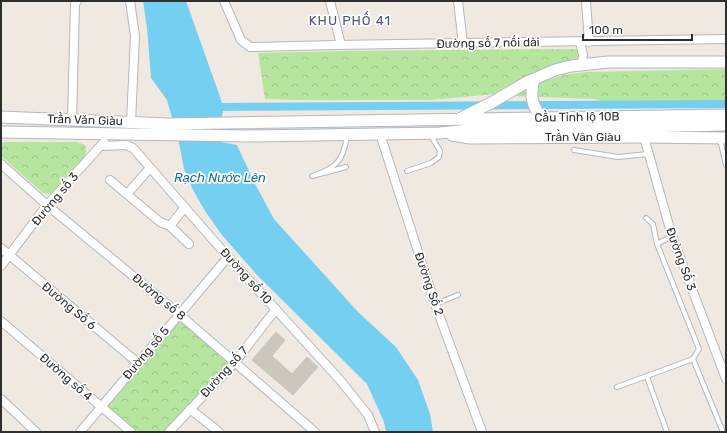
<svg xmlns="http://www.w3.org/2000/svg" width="727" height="433" font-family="Rubik,sans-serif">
  <defs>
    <pattern id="forest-crowns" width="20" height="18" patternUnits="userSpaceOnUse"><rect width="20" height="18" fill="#b6e59e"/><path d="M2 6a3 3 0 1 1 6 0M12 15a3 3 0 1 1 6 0" fill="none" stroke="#9dc588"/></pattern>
  </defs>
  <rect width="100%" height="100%" fill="#efe9e1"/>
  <path fill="url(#forest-crowns)" d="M 579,49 L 579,62 L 551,68 L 506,87 L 495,94 L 432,100 L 297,100 L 265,99 L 258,53 L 342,51 Z
    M 726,69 L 726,101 L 605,102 L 594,99 L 511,96 L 519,89 L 548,80 L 563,75 L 586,72 Z
    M 5,142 L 77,142 L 85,145 L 86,151 L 84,159 C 78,166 58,193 50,194 C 47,194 45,193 43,193 L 1,156 L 1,143 Z
    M 180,321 L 228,363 L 164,432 L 137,432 L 105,406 Z"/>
  <path fill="#75cff0" d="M 143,1 L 186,1 L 224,108 L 215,141 L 237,145 L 254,182 L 274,219 L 358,312 L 396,347 L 418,380 L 430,414 L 433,432 L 386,432 L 384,422 L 367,384 L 257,275 L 222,235 L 205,211 L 193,190 L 184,169 L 179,143 L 167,100 L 151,78 L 147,28 Z"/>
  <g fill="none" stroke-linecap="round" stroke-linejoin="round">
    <path stroke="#75cff0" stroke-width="8" d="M 215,107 L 726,104"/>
  </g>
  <path fill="#cbc7bf" stroke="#cbc5ba" d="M 276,332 L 285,340 L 272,356 L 292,374 L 307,357 L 318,367 L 293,395 L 252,360 Z"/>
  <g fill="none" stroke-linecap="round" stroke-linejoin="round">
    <defs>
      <path id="service" d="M 720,139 L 726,165
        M 574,150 L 618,157 L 648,154
        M 346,167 L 312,176 C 336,168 343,162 347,136
        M 407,171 L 431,163 L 439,157 L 440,151 L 430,134
        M 657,244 L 672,236
        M 435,304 L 458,295
        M 693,359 L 723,432
        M 647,377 L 667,432
        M 617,387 L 693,359 L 699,349 L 657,244 L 653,224 L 646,218"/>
      <path id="minor" d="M 130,1 L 135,36 L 131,122
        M 224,1 L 241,40 L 250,47 L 335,45 L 726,39
        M 330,1 L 341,45
        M 458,1 L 463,44
        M 586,1 L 589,42
        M 580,42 L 583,55 L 582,64
        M 72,119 L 75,4 L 77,1
        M 380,134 L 435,304 L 482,432
        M 644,137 L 672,236 L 726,379
        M 101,146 L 126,145 L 133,148 L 228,257 L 340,380 L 368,415 L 375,432
        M 1,164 L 47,205 L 179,314 L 315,432
        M 110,180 L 160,222 L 170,226 L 185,207
        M 127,194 L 150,168
        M 170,226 L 189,244
        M 1,248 L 138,363
        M 1,266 L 47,205 L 104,142
        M 1,321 L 131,432
        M 1,399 L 36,432
        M 190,409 L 219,432
        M 80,432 L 228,257
        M 169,432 L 235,362 L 276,309"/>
      <path id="secondary" d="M 534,79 C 530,94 531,106 542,117
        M 1,117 L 168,124 L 726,115
        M 461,118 L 491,103 L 527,82 L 555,70 L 571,66 L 608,62 L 726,62
        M 1,132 L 246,136 L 440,133 L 469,130 L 726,125
        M 452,135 L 470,138 L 644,137 L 726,138"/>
    </defs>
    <use href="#service" stroke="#b4b7c1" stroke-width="6"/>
    <use href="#minor" stroke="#b4b7c1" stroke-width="10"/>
    <use href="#secondary" stroke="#b4b7c1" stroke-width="13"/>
    <use href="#service" stroke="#fff" stroke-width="4"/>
    <use href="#minor" stroke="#fff" stroke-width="8"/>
    <use href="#secondary" stroke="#fff" stroke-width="11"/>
  </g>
  <g text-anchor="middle" stroke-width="3.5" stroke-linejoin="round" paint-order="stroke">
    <g font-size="12" fill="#2e2e2e" stroke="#fff">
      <text transform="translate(488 43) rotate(-1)" y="4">Đường số 7 nối dài</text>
      <text transform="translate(577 117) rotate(-1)" y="4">Cầu Tỉnh lộ 10B</text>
      <text transform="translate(85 120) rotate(2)" y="4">Trần Văn Giàu</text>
      <text x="583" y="141">Trần Văn Giàu</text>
      <text transform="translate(55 199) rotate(-50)" y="4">Đường số 3</text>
      <text transform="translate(681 259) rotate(70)" y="4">Đường Số 3</text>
      <text transform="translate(246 276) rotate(48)" y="4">Đường số 10</text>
      <text transform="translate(429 284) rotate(71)" y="4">Đường Số 2</text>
      <text transform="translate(159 297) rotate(40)" y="4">Đường số 8</text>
      <text transform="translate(69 306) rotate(40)" y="4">Đường Số 6</text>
      <text transform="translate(146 353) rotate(-50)" y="4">Đường số 5</text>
      <text transform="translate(224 372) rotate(-48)" y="4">Đường số 7</text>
      <text transform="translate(66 377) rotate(41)" y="4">Đường số 4</text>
    </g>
    <g font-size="13" letter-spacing="1" fill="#4d5680" stroke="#fff">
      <text x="350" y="25">KHU PHỐ 41</text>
    </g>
    <g font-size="13" font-style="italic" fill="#0d6fa3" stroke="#fff">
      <text x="220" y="182">Rạch Nước Lên</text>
    </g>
  </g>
  <rect width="727" height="433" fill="none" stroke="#2e2e2e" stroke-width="4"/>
  <path d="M583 34v6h109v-6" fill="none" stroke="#2e2e2e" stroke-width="2"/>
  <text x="589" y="34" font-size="12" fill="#2e2e2e" stroke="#ffffff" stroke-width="3" paint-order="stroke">100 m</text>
</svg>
